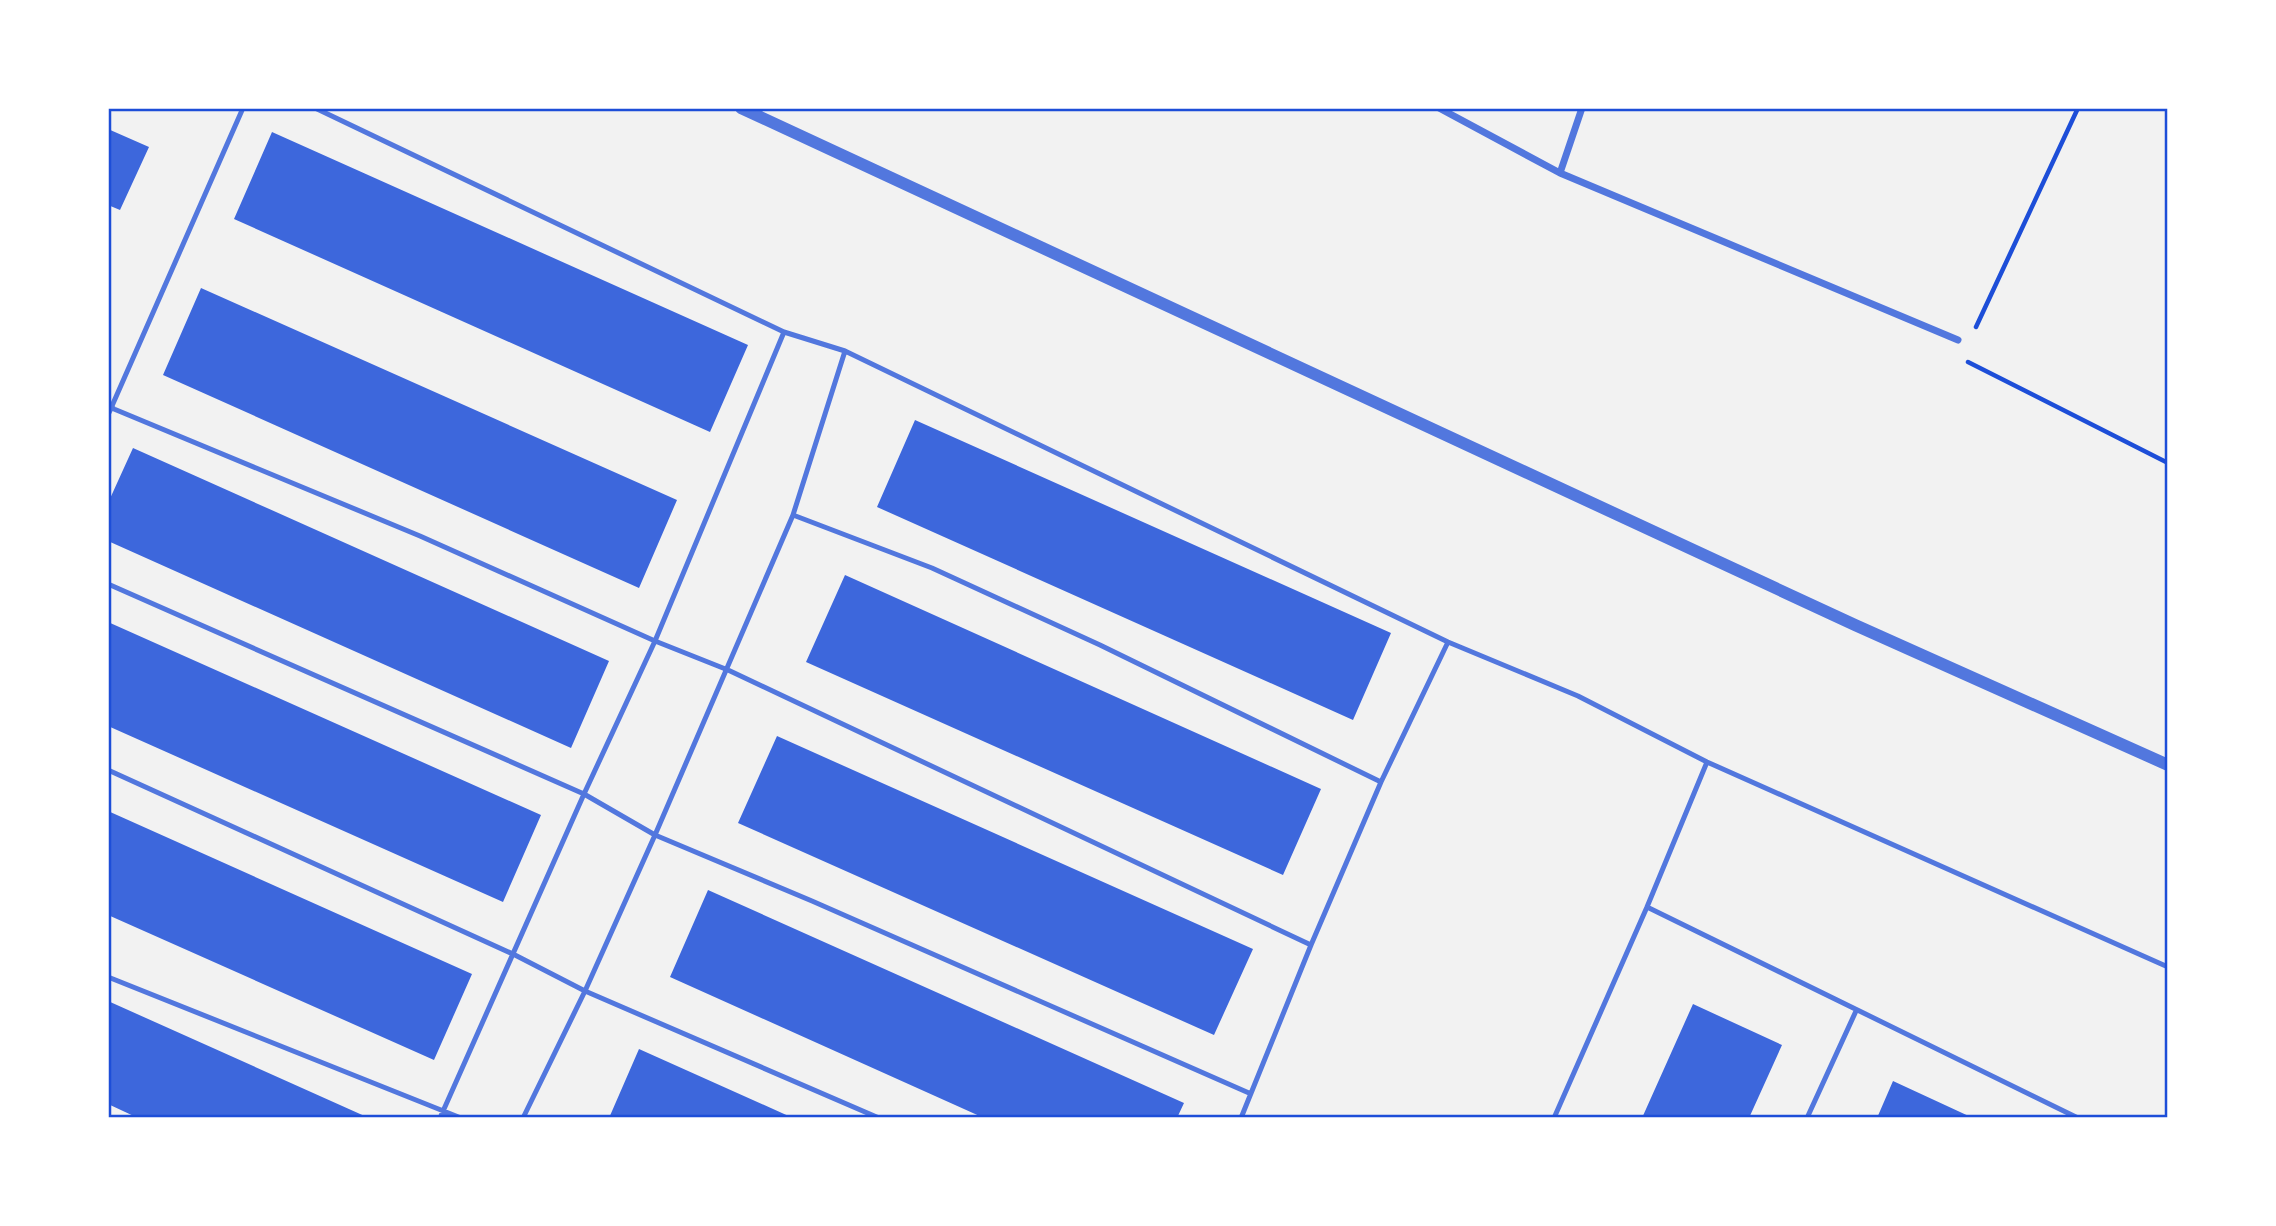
<svg xmlns="http://www.w3.org/2000/svg" width="2276" height="1226" font-family="'Fira Sans Condensed',sans-serif">
  <rect width="100%" height="100%" fill="#f2f2f2"/>
  <path fill="#3d67dc" d="M 108,129 L 149,147 L 120,210 L 108,205 Z
    M 272,132 L 748,345 L 710,432 L 234,219 Z
    M 201,288 L 677,500 L 639,588 L 163,375 Z
    M 915,420 L 1391,633 L 1353,720 L 877,507 Z
    M 133,448 L 609,661 L 571,748 L 108,541 L 108,503 Z
    M 845,575 L 1321,789 L 1283,875 L 806,662 Z
    M 108,622 L 541,815 L 503,902 L 108,726 Z
    M 777,736 L 1253,949 L 1214,1035 L 738,823 Z
    M 108,811 L 472,974 L 434,1060 L 108,915 Z
    M 708,890 L 1184,1103 L 1177,1118 L 984,1118 L 670,977 Z
    M 108,1001 L 369,1118 L 138,1118 L 108,1104 Z
    M 1693,1004 L 1782,1045 L 1749,1118 L 1642,1118 Z
    M 639,1049 L 793,1118 L 609,1118 Z
    M 1893,1081 L 1973,1118 L 1877,1118 Z"/>
  <g fill="none" stroke-linecap="round" stroke-linejoin="round">
    <path stroke="#1d4ed8" stroke-width="4.5" d="M 1976,327 L 2078,108
      M 1968,362 L 2168,463"/>
    <path stroke="#5277de" stroke-width="5" d="M 315,108 L 784,332 L 845,351 L 793,515 L 655,835 L 585,991 L 523,1118
      M 845,351 L 1448,642 L 1578,696 L 1707,762 L 2168,967
      M 108,404 L 114,409 L 420,536 L 655,641 L 728,670 L 1311,945 L 1241,1118
      M 108,415 L 243,108
      M 793,515 L 932,568 L 1100,645 L 1381,782
      M 108,584 L 584,794 L 655,835 L 812,901 L 1249,1093
      M 108,770 L 513,954 L 585,991 L 879,1118
      M 1647,907 L 2078,1118
      M 1311,945 L 1381,782 L 1448,642
      M 108,977 L 461,1118
      M 440,1118 L 584,794 L 655,641 L 784,332
      M 1554,1118 L 1647,907 L 1707,762
      M 1807,1118 L 1856,1011"/>
    <path stroke="#5277de" stroke-width="7" d="M 1439,108 L 1560,173 L 1958,340
      M 1560,173 L 1582,108"/>
    <path stroke="#5277de" stroke-width="12" d="M 741,108 L 1855,625 L 2168,765"/>
  </g>
  <rect width="2276" height="1226" fill="none" stroke="#ffffff" stroke-width="220"/>
  <rect x="110" y="110" width="2056" height="1006" fill="none" stroke="#1d4ed8" stroke-width="2.5"/>
</svg>
